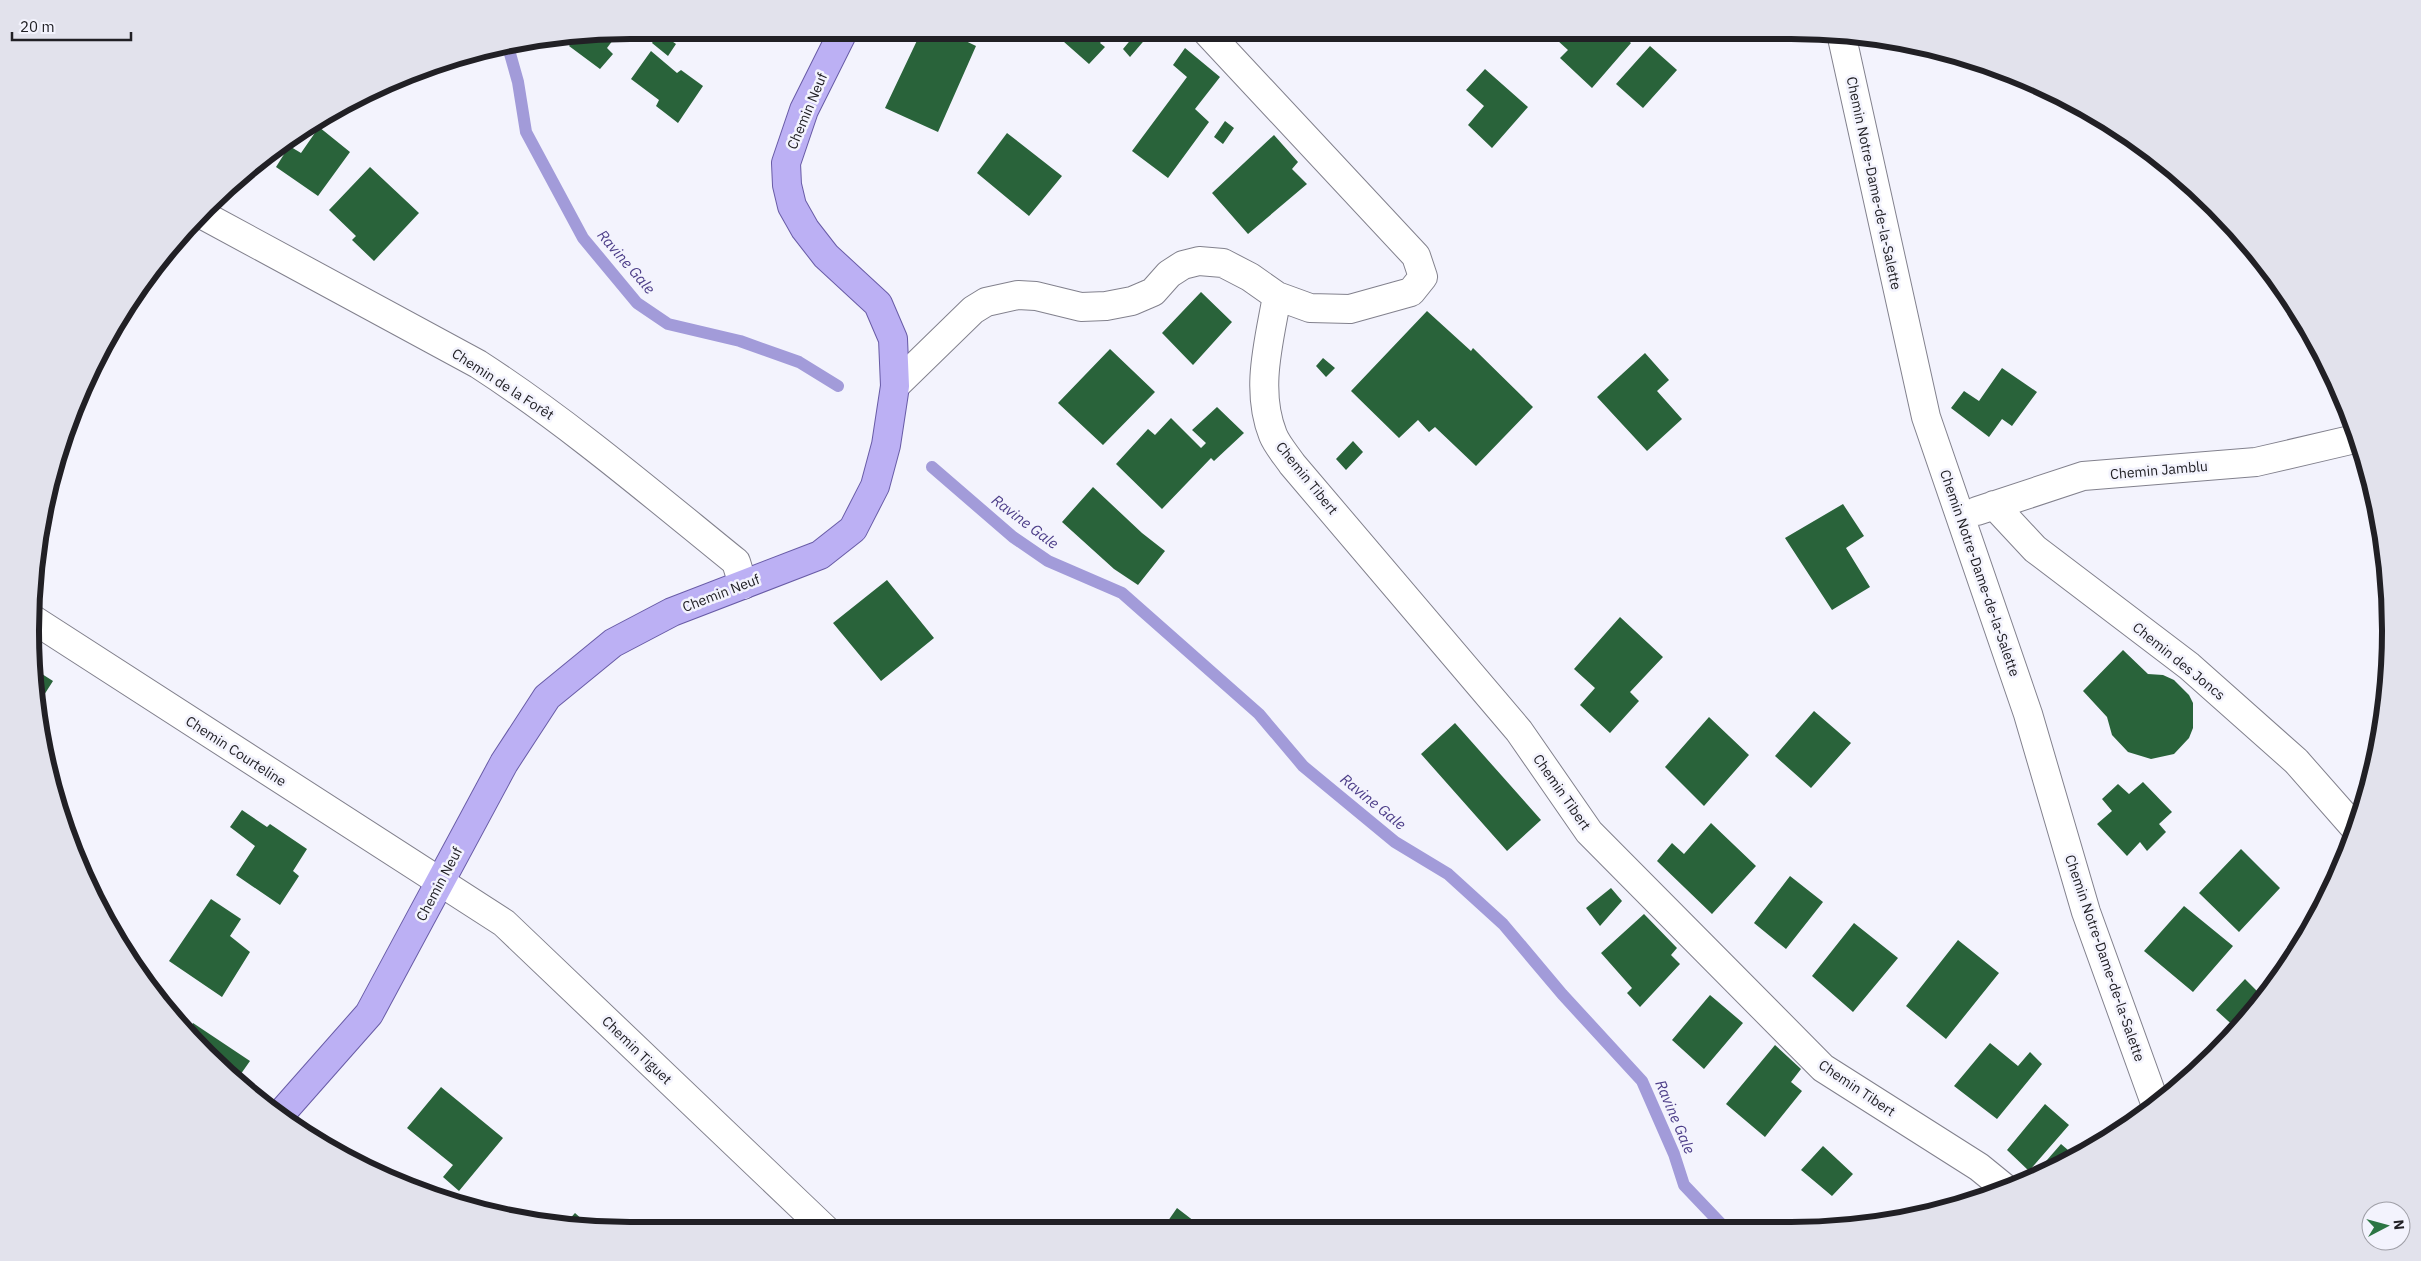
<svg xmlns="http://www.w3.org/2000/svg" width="2421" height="1261" font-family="'IBM Plex Sans',sans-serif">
  <rect width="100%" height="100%" fill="#f3f3fd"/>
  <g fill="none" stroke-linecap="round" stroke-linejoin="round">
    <path stroke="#a29bd9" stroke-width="12" d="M 507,43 L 518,82 L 526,132 L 583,238 L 637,303 L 668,324 L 740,341 L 799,362 L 838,386
      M 932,467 L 1013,537 L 1048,561 L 1122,593 L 1259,714 L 1303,766 L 1395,842 L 1448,874 L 1503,924 L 1562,994 L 1642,1081 L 1674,1154 L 1684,1185 L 1723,1226"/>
  </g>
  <path fill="#29633a" d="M 922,30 L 943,30 L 976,46 L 938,132 L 885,108 Z
    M 1047,30 L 1115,31 L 1107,40 L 1105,37 L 1100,43 L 1105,47 L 1089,64 L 1055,34 L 1053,36 Z
    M 617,31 L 619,32 L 607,48 L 613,54 L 600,69 L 569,46 L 578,35 Z
    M 1138,31 L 1142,31 L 1148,36 L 1130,57 L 1123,49 Z
    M 1547,31 L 1618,31 L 1631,43 L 1592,88 L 1560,58 L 1568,50 Z
    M 659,32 L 676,44 L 668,56 L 652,43 Z
    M 1650,46 L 1677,70 L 1643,108 L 1616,84 Z
    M 1185,48 L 1220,77 L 1195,109 L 1209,122 L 1168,178 L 1132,151 L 1187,77 L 1173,65 Z
    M 651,51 L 677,73 L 681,70 L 703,86 L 678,123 L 656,106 L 659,100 L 631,79 Z
    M 1485,69 L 1528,107 L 1492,148 L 1468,125 L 1484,106 L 1466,90 Z
    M 332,110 L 323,122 L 318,118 L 331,110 Z
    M 1225,121 L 1234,128 L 1223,144 L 1214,137 Z
    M 306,127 L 291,147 L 301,153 L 319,127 L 350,152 L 318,196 L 276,167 L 286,151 L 278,146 Z
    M 1007,133 L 1062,176 L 1029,216 L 977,173 Z
    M 1274,135 L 1298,162 L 1292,169 L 1307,184 L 1248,234 L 1212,193 Z
    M 370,167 L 419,213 L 374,261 L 352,240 L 356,236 L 329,210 Z
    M 1201,292 L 1232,322 L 1193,365 L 1162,333 Z
    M 1427,311 L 1471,351 L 1473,348 L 1533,407 L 1476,466 L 1435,427 L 1429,432 L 1418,420 L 1399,438 L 1351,391 Z
    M 1110,349 L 1155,392 L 1103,445 L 1058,403 Z
    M 1645,353 L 1669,380 L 1657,391 L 1682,419 L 1647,451 L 1597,397 Z
    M 1323,358 L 1335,368 L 1326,377 L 1316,366 Z
    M 2002,368 L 2037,392 L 2012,426 L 2002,419 L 1989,437 L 1951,408 L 1964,391 L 1979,401 Z
    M 1217,407 L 1244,433 L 1214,461 L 1211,458 L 1162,509 L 1116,464 L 1148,429 L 1155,435 L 1171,418 L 1201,448 L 1206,443 L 1192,430 Z
    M 1353,441 L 1363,452 L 1346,470 L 1336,459 Z
    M 1093,487 L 1142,533 L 1165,551 L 1138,585 L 1114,569 L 1062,522 Z
    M 1843,504 L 1864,536 L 1846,548 L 1870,587 L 1832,610 L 1785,538 Z
    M 887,580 L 934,638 L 881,681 L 833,623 Z
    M 1620,617 L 1663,657 L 1630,692 L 1639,701 L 1610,733 L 1580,705 L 1595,688 L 1574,669 Z
    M 2123,650 L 2148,674 L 2163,675 L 2174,680 L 2189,695 L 2193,703 L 2193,728 L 2189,738 L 2174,754 L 2151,759 L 2128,752 L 2112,735 L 2107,717 L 2083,691 Z
    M 31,667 L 53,681 L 37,706 L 31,670 Z
    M 1814,711 L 1851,743 L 1811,788 L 1775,756 Z
    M 1709,717 L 1749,755 L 1704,806 L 1665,767 Z
    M 1455,723 L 1541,820 L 1507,851 L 1421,754 Z
    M 2143,782 L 2172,812 L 2159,824 L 2166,832 L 2147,851 L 2140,842 L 2127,856 L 2097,824 L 2112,811 L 2102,799 L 2118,784 L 2129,794 Z
    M 242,810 L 267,827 L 270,824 L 307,849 L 293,871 L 299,876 L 280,905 L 236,875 L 255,846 L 230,827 Z
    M 1711,823 L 1756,866 L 1712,914 L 1657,861 L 1672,843 L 1684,854 Z
    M 2241,849 L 2280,888 L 2239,932 L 2199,893 Z
    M 1790,876 L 1823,902 L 1786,949 L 1754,923 Z
    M 1611,888 L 1622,901 L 1600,926 L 1586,908 Z
    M 211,899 L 241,919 L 230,936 L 250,952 L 222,997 L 169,961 Z
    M 2184,906 L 2233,946 L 2193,992 L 2144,951 Z
    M 1644,914 L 1677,948 L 1671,955 L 1680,964 L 1640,1007 L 1627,993 L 1632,988 L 1601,953 Z
    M 1854,923 L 1898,958 L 1853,1012 L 1812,976 Z
    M 1958,940 L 1999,973 L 1946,1039 L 1906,1006 Z
    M 2245,979 L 2258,992 L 2264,987 L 2267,990 L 2238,1030 L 2216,1010 Z
    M 1710,995 L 1743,1023 L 1704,1069 L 1672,1040 Z
    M 193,1023 L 250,1061 L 238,1078 L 224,1069 L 186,1033 Z
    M 1990,1043 L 2018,1066 L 2030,1052 L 2042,1064 L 1997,1119 L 1954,1086 Z
    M 1775,1045 L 1801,1069 L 1791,1082 L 1802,1091 L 1765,1137 L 1726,1104 Z
    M 441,1087 L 503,1138 L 459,1191 L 443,1177 L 453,1165 L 407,1128 Z
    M 2045,1104 L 2069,1125 L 2029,1171 L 2007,1150 Z
    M 2061,1144 L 2075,1156 L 2035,1177 L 2033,1176 Z
    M 1823,1146 L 1853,1174 L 1832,1196 L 1801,1170 Z
    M 1177,1208 L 1203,1228 L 1163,1228 Z
    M 575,1213 L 594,1230 L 564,1225 Z"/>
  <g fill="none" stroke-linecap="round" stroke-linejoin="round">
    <defs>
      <path id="minor" d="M 1841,33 L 1926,417 L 2028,714 L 2086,912 L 2155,1103
        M 201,214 L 478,364 C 569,423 652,494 736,562 L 743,585
        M 1277,296 C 1269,342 1255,390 1273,435 C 1277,445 1286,455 1292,464 L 1519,731 L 1589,832 L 1823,1068 L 1979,1167 L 2006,1189
        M 895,386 L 973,310 L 986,302 L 1018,295 L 1036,296 L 1081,307 L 1106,306 L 1132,301 L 1153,292 L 1169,274 L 1183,265 L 1199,261 L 1223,263 L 1250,277 L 1277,296 L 1310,308 L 1350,309 L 1411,292 L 1423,277 L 1416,256 L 1206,31
        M 1994,505 L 2035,549 L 2189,666 L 2296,761 L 2355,828
        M 1977,511 L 2083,476 L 2256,462 L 2359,438
        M 31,618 L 504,923 L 825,1229"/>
      <path id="major" d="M 279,1116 L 369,1014 L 504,763 L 547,697 L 613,643 L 672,612 L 820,555 L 853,529 L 875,486 L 886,445 L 895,386 L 893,339 L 878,304 L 826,256 L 805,229 L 792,206 L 787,185 L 786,163 L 804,110 L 844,30"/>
    </defs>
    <use href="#minor" stroke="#82818d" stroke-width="30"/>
    <use href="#major" stroke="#685ba6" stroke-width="30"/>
    <use href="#minor" stroke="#fff" stroke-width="28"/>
    <use href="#major" stroke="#bcb0f4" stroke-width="28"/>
  </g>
  <g text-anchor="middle" stroke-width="5" stroke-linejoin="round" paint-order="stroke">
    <g font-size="14" fill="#212025" stroke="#f3f3fd">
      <text transform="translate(807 111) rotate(-67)" y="5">Chemin Neuf</text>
      <text transform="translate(1874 183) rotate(78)" y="5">Chemin Notre-Dame-de-la-Salette</text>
      <text transform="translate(503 384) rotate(33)" y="5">Chemin de la Forêt</text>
      <text transform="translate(2159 470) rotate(-5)" y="5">Chemin Jamblu</text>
      <text transform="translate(1307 478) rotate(51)" y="5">Chemin Tibert</text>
      <text transform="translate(1980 573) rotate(71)" y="5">Chemin Notre-Dame-de-la-Salette</text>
      <text transform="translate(721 593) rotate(-21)" y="5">Chemin Neuf</text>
      <text transform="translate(2179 661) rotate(39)" y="5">Chemin des Joncs</text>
      <text transform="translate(236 751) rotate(33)" y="5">Chemin Courteline</text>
      <text transform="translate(1562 792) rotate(55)" y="5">Chemin Tibert</text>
      <text transform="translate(439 884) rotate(-62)" y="5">Chemin Neuf</text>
      <text transform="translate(2105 958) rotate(71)" y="5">Chemin Notre-Dame-de-la-Salette</text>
      <text transform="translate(637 1050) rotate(44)" y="5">Chemin Tiguet</text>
      <text transform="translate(1857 1088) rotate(34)" y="5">Chemin Tibert</text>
    </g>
    <g font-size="15" font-style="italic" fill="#4c3d88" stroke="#f3f3fd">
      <text transform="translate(626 262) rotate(49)" y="5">Ravine Gale</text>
      <text transform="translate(1025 522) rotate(37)" y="5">Ravine Gale</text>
      <text transform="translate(1373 802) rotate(39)" y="5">Ravine Gale</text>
      <text transform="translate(1675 1117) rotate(67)" y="5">Ravine Gale</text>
    </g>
  </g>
  <path d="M0 0H2421V1261H0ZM630 39H1791A591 591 0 0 1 2382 630V631A591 591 0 0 1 1791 1222H630A591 591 0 0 1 39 631V630A591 591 0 0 1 630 39Z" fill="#e2e2ec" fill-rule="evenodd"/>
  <path fill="none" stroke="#212025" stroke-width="6" d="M630 39H1791A591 591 0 0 1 2382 630V631A591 591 0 0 1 1791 1222H630A591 591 0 0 1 39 631V630A591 591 0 0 1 630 39Z"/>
  <g transform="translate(2386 1226) rotate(84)"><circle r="24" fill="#f3f3fd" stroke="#9f9fa7"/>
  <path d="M0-4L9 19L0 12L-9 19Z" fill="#2c7543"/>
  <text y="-8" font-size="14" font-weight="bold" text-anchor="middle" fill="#212025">N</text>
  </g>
  <path d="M12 32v8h119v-8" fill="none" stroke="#212025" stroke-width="2.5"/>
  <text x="20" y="32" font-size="15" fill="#212025" stroke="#f3f3fd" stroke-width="4" paint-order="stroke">20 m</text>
</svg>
